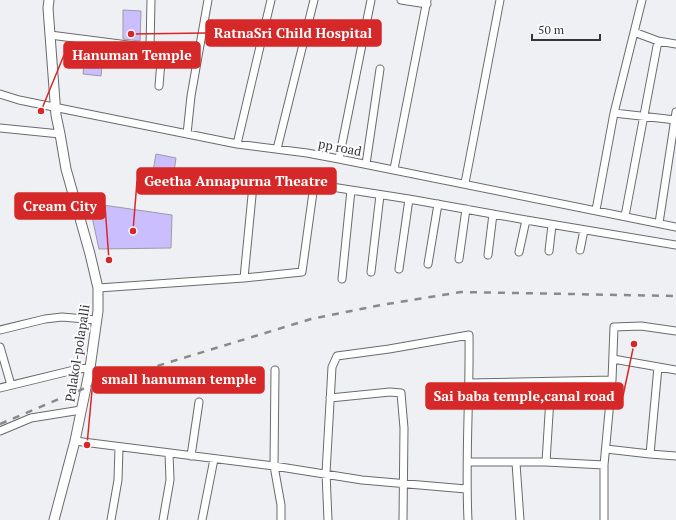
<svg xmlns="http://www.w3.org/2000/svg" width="676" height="520" font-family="'PT Serif',serif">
  <rect width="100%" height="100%" fill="#eff0f3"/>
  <path fill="#cbbeff" stroke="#9c9c9f" d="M 123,10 L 141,11 L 140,41 L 123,39 Z
    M 88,45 L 104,47 L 101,76 L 83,74 L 85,57 L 87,57 Z
    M 156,154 L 176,158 L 171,192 L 150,188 Z
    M 89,203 L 172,215 L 171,248 L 99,249 Z"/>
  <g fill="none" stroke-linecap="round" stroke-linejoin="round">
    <defs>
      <path id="minor" d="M 401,0 L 427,4
        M 634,32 L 658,41 L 676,44
        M 50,35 L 198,54
        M 150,48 L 151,0
        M 159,86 L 162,49
        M 0,94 L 19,100 L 237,144 L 307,153 L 339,159 L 676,227
        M 614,113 L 676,120
        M 0,128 L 60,134
        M 187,134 L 191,96 L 208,0
        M 237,144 L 271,0
        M 277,149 L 314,0
        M 339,159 L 371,0
        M 366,164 L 380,69
        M 394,169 L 427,0
        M 465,183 L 500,0
        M 596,210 L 614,113 L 642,0
        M 625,216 L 658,41
        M 659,223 L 676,112
        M 580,250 L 584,230
        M 549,251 L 552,225
        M 519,252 L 526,220
        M 488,255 L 493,214
        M 459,259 L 466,209
        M 428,264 L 438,204
        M 399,269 L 409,199
        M 371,272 L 380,195
        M 244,278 L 254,175 L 409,199 L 526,220 L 676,245
        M 342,279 L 351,190
        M 98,288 L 244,278 L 302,272 L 314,185
        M 0,330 L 45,319 L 62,317 L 96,320
        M 0,347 L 11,385
        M 613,359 L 676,370
        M 275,370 L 274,466 L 281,505 L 281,520
        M 470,383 L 612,380
        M 0,388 L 78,369 L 90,368
        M 330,398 L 390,392 L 401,393 L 404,428 L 403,520
        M 0,431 L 31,418 L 81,410
        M 75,441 L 274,466 L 362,480 L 466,489
        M 606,449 L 650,454 L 658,367
        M 650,454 L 676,456
        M 191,456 L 199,402
        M 468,462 L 546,462 L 604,465
        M 546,462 L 551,382
        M 516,463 L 520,520
        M 111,520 L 118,480 L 119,447
        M 163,520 L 170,480 L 169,453
        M 202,520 L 214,459
        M 328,520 L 326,473 L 332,367 L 337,356 L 389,349 L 469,335 C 470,397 465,458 468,520
        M 604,520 L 604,465 L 612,380 L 614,327 L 641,326 L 676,331"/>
      <path id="tertiary" d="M 49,0 L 48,8 L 56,115 L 60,134 L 66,169 L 90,254 L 98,288 L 98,311 L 90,368 L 75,441 L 54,520"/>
    </defs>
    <use href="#minor" stroke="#6a6b6e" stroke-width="9"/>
    <use href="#tertiary" stroke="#6a6b6e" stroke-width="11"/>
    <use href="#minor" stroke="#fff" stroke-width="7"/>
    <use href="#tertiary" stroke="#fff" stroke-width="9"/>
    <path stroke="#898a8c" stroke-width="2.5" stroke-dasharray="7 7" stroke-linecap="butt" d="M 0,424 L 85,388 L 311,319 L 381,305 L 461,292 L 676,296"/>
  </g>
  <g text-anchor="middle" stroke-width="4" stroke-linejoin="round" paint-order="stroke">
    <g font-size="13" fill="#363637" stroke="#fdfdff">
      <text transform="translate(340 147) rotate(11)" y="5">pp road</text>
      <text transform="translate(77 353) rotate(-81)" y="5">Palakol-polapalli</text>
    </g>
  </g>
  <path fill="none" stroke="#d62828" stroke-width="1.5" d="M131 34L206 33M41 111L64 55M133 231L137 181M109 260L105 206M87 445L93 380M634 344L623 396"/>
  <g fill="#d62828" stroke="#fdfdff" stroke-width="1.5">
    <circle cx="131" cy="34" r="4"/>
    <circle cx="41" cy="111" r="4"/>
    <circle cx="133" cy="231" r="4"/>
    <circle cx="109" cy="260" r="4"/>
    <circle cx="87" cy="445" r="4"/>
    <circle cx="634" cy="344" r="4"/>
  </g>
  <g fill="#d62828" stroke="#d62828" stroke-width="1.5">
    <rect x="206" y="20" width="175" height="26" rx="4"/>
    <rect x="64" y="42" width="136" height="26" rx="4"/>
    <rect x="137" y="168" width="199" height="26" rx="4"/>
    <rect x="15" y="193" width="90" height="26" rx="4"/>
    <rect x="93" y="367" width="171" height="26" rx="4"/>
    <rect x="426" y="383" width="197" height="26" rx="4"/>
  </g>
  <g font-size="14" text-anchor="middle" font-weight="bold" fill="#fff">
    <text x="293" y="38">RatnaSri Child Hospital</text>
    <text x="132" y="60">Hanuman Temple</text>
    <text x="236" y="186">Geetha Annapurna Theatre</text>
    <text x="60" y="211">Cream City</text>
    <text x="179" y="384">small hanuman temple</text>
    <text x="524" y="401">Sai baba temple,canal road</text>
  </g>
  <path d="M532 34v6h68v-6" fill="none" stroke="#363637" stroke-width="2"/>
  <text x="538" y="34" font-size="12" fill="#363637" stroke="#fdfdff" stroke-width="3" paint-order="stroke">50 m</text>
</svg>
